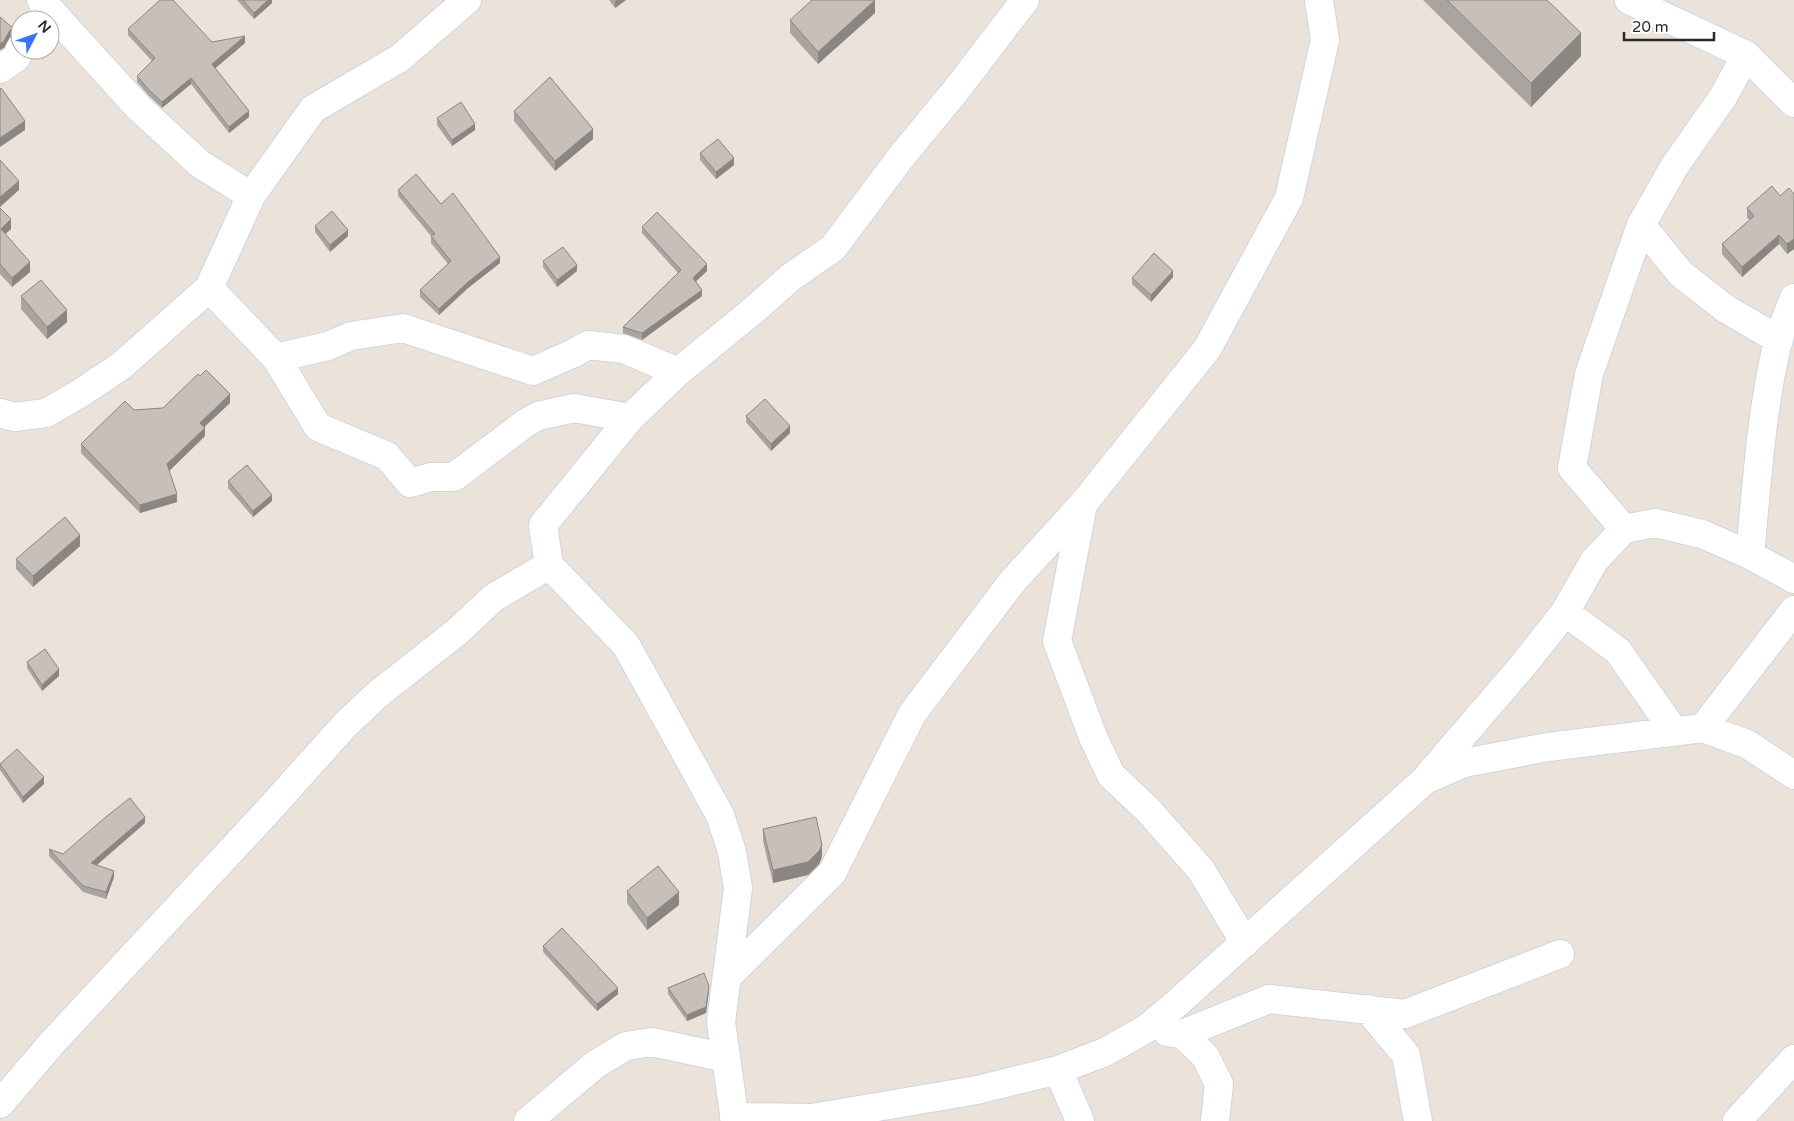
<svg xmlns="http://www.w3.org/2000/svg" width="1794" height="1121" font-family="'Varela Round',sans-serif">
  <rect width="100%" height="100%" fill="#ebe2da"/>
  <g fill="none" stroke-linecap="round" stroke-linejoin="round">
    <defs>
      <path id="minor" d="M 41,0 L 138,107 L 200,164 L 251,196 L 209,288 L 276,358 L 318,427 L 387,456 L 410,483 L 431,477 L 454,477 L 527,422 L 538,416 L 574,408 L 630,418
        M 1746,55 L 1794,103
        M 0,69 L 16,58 L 20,49
        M 251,196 L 313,109 L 400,58 L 467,0
        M 1641,225 L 1681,274 L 1726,309 L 1779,340
        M 276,358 L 328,346 L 351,336 L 403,328 L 533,371 L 574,353 L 588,345 L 624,349 L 678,372
        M 0,413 L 14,417 L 46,413 L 79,394 L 121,366 L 209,288
        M 1083,504 L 1057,641 L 1093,737 L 1111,775 L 1148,810 L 1201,870 L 1245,943
        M 1624,529 L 1572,468 L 1589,374 L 1641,225 L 1674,167 L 1723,97 L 1746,55 L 1629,0
        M 1750,555 C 1757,483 1761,411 1778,341 C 1782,327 1789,312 1794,298
        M 549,565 L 626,645 L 720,815 L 732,852 L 738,888 L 721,1022 L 735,1121
        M 1565,612 L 1618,651 L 1674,731
        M 1703,728 L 1747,744 L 1794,775
        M 1428,776 L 1524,664 L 1565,612 L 1594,561 L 1624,529 L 1655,523 L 1702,534 L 1750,555 L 1794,579
        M 727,977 L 832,873 L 912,714 L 1012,582 L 1083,504 L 1207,349 L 1289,198 L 1325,40 L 1319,0
        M 1368,1009 L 1406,1055 L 1418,1121
        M 1167,1032 L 1182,1034 L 1205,1056 L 1219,1084 L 1215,1121
        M 1182,1034 L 1269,999 L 1405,1014 L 1560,954
        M 1058,1070 L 1080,1121
        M 0,1104 L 52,1043 L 266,813 L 345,725 L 378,694 L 458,631 L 493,598 L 549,565 L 543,525 L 630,418 L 678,372 L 755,309 L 791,277 L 833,248 L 901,157 L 957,89 L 1025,0
        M 734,1117 L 812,1118 L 977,1090 L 1058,1070 L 1105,1052 L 1146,1029 L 1176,1004 L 1425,780 L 1464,763 L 1548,747 L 1703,728 L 1794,610
        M 528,1121 L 596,1064 L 626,1046 L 652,1042 L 726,1058
        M 1737,1121 L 1794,1059"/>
    </defs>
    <use href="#minor" stroke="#cfd5e2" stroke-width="30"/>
    <use href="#minor" stroke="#fff" stroke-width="28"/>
  </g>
  <path fill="#aaa4a0" d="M 237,0 L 272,0 L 272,3 L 254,19 Z
    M 609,0 L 626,0 L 615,8 Z
    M 1423,0 L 1547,0 L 1581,56 L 1531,107 Z
    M 875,13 L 818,64 L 790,33 L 790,20 Z
    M 128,29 L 212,42 L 245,43 L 215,68 L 249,117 L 229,133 L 191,84 L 162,108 L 149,96 L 137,82 L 137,76 L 152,61 L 128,35 Z
    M 514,111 L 593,139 L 555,171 L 514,121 Z
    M 437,118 L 475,130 L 452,146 L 437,125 Z
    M 700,153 L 734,165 L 716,179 L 700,160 Z
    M 398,190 L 441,204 L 500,263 L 468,288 L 439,315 L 420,297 L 420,290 L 448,264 L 431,243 L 431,236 L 398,196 Z
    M 1794,194 L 1794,249 L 1787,254 L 1779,244 L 1742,277 L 1722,254 L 1722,244 L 1750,220 L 1747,218 L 1747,208 L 1780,196 Z
    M 0,208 L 11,229 L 5,234 L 30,272 L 12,287 L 0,274 Z
    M 315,226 L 348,236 L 330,252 L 315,232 Z
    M 642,227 L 707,271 L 696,281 L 702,296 L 642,340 L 623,333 L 623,327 L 678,273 L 642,233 Z
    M 543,261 L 577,271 L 557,287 L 543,267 Z
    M 1173,277 L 1151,302 L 1132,284 L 1132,278 Z
    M 21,296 L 67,322 L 47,339 L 21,309 Z
    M 230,403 L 204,427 L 205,436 L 169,471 L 177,502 L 140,513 L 81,453 L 81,444 L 134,410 Z
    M 746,416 L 790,433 L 771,451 L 746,422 Z
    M 228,481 L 272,501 L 253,517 L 228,488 Z
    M 80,546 L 33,587 L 16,569 L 16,559 Z
    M 27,662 L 59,676 L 42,691 L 27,668 Z
    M 0,764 L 44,784 L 23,803 L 0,770 Z
    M 145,823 L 97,865 L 114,877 L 106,899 L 83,892 L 49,856 L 49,849 L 63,854 Z
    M 763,829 L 822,857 L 819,864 L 808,875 L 773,883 L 763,841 Z
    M 627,891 L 679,905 L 647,930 L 627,903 Z
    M 543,946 L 618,994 L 597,1011 L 543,952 Z
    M 668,988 L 709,992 L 706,1013 L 687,1021 L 668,994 Z"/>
  <path fill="#8b8682" d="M 268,0 L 272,0 L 272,3 L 254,19 L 254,13 Z
    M 617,0 L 626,0 L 615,8 L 615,2 Z
    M 875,0 L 875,13 L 818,64 L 818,52 Z
    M 14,29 L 14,35 L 10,37 L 4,48 L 0,50 L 0,44 L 10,30 Z
    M 1581,33 L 1581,56 L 1531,107 L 1531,83 Z
    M 245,36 L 245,43 L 212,71 L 212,64 Z
    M 191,78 L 191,84 L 162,108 L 162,102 Z
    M 249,111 L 249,117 L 229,133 L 229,127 Z
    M 25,121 L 25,130 L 0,147 L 0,138 Z
    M 475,124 L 475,130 L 452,146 L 452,140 Z
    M 593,129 L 593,139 L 555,171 L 555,161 Z
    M 734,158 L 734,165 L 716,179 L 716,172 Z
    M 19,181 L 19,190 L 0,207 L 0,197 Z
    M 11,219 L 11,229 L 1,238 L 1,229 Z
    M 348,230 L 348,236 L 330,252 L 330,245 Z
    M 1779,235 L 1779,244 L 1742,277 L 1742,267 Z
    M 1794,239 L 1794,249 L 1787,254 L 1787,244 Z
    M 500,257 L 500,263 L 468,288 L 439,315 L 439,309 L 468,282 Z
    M 30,262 L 30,272 L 12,287 L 12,278 Z
    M 707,264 L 707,271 L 693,284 L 693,278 Z
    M 577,265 L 577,271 L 557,287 L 557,280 Z
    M 1173,271 L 1173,277 L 1151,302 L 1151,295 Z
    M 702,290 L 702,296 L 642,340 L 642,333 Z
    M 67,310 L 67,322 L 47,339 L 47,327 Z
    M 230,394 L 230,403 L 200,431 L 200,423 Z
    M 790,426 L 790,433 L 771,451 L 771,444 Z
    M 205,428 L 205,436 L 167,473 L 167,464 Z
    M 177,494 L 177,502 L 140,513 L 140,505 Z
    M 272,495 L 272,501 L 253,517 L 253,511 Z
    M 80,535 L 80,546 L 33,587 L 33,576 Z
    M 59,669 L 59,676 L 42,691 L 42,685 Z
    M 44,777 L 44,784 L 23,803 L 23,797 Z
    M 145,817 L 145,823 L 91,870 L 91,863 Z
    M 822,845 L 822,857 L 819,864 L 808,875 L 773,883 L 773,870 Z
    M 114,871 L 114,877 L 106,899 L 106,892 Z
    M 679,892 L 679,905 L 647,930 L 647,918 Z
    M 709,986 L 706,1013 L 687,1021 L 687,1015 Z
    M 618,988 L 618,994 L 597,1011 L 597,1004 Z"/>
  <path fill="#c6bfba" stroke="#8b8682" d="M 160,0 L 173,0 L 212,42 L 245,36 L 212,64 L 249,111 L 229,127 L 191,78 L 162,102 L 149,90 L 137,76 L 155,58 L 128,29 Z
    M 243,0 L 268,0 L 254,13 Z
    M 812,0 L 875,0 L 818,52 L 790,20 Z
    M 1447,0 L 1547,0 L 1581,33 L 1531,83 Z
    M 0,17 L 14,29 L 10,30 L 4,41 L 0,44 Z
    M 550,77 L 593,129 L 555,161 L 514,111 Z
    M 1,88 L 25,121 L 0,138 L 0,89 Z
    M 461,102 L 475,124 L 452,140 L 437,118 Z
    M 718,139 L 734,158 L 716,172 L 700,153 Z
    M 0,160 L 19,181 L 0,197 Z
    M 416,174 L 441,204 L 453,193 L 500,257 L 468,282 L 439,309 L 420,290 L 451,261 L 431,236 L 435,234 L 398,190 Z
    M 1772,186 L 1780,196 L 1789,188 L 1794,194 L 1794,239 L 1787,244 L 1779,235 L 1742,267 L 1722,244 L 1754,216 L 1747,208 Z
    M 0,208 L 11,219 L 1,229 L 30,262 L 12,278 L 0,264 Z
    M 332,211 L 348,230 L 330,245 L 315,226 Z
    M 657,212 L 707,264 L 693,278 L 702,290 L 642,333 L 623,327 L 681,270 L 642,227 Z
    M 563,247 L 577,265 L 557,280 L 543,261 Z
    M 1154,253 L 1173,271 L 1151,295 L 1132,278 Z
    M 41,280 L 67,310 L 47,327 L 21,296 Z
    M 206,370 L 230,394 L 200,423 L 205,428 L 167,464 L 177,494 L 140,505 L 81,444 L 125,401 L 134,410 L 163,408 L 198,374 L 200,376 Z
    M 765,399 L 790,426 L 771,444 L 746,416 Z
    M 247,465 L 272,495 L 253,511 L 228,481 Z
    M 65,517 L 80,535 L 33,576 L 16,559 Z
    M 45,649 L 59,669 L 42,685 L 27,662 Z
    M 17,749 L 44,777 L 23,797 L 0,764 Z
    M 130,798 L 145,817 L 91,863 L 114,871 L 106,892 L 83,886 L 49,849 L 63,854 L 107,816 Z
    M 816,817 L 822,845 L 819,851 L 808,862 L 773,870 L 763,829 Z
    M 658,866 L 679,892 L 647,918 L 627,891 Z
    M 562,928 L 618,988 L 597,1004 L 543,946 Z
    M 704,973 L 709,986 L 706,1007 L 687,1015 L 668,988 Z"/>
  <g transform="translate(35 35) rotate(49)"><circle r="24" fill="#ffffff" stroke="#a9a9a9"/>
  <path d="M0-4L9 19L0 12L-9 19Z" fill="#3973f9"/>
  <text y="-8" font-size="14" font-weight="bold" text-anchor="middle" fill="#282828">N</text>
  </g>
  <path d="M1624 32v8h90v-8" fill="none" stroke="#282828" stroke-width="2.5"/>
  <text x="1632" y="32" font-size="15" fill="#282828" stroke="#ffffff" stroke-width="4" paint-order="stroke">20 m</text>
</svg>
